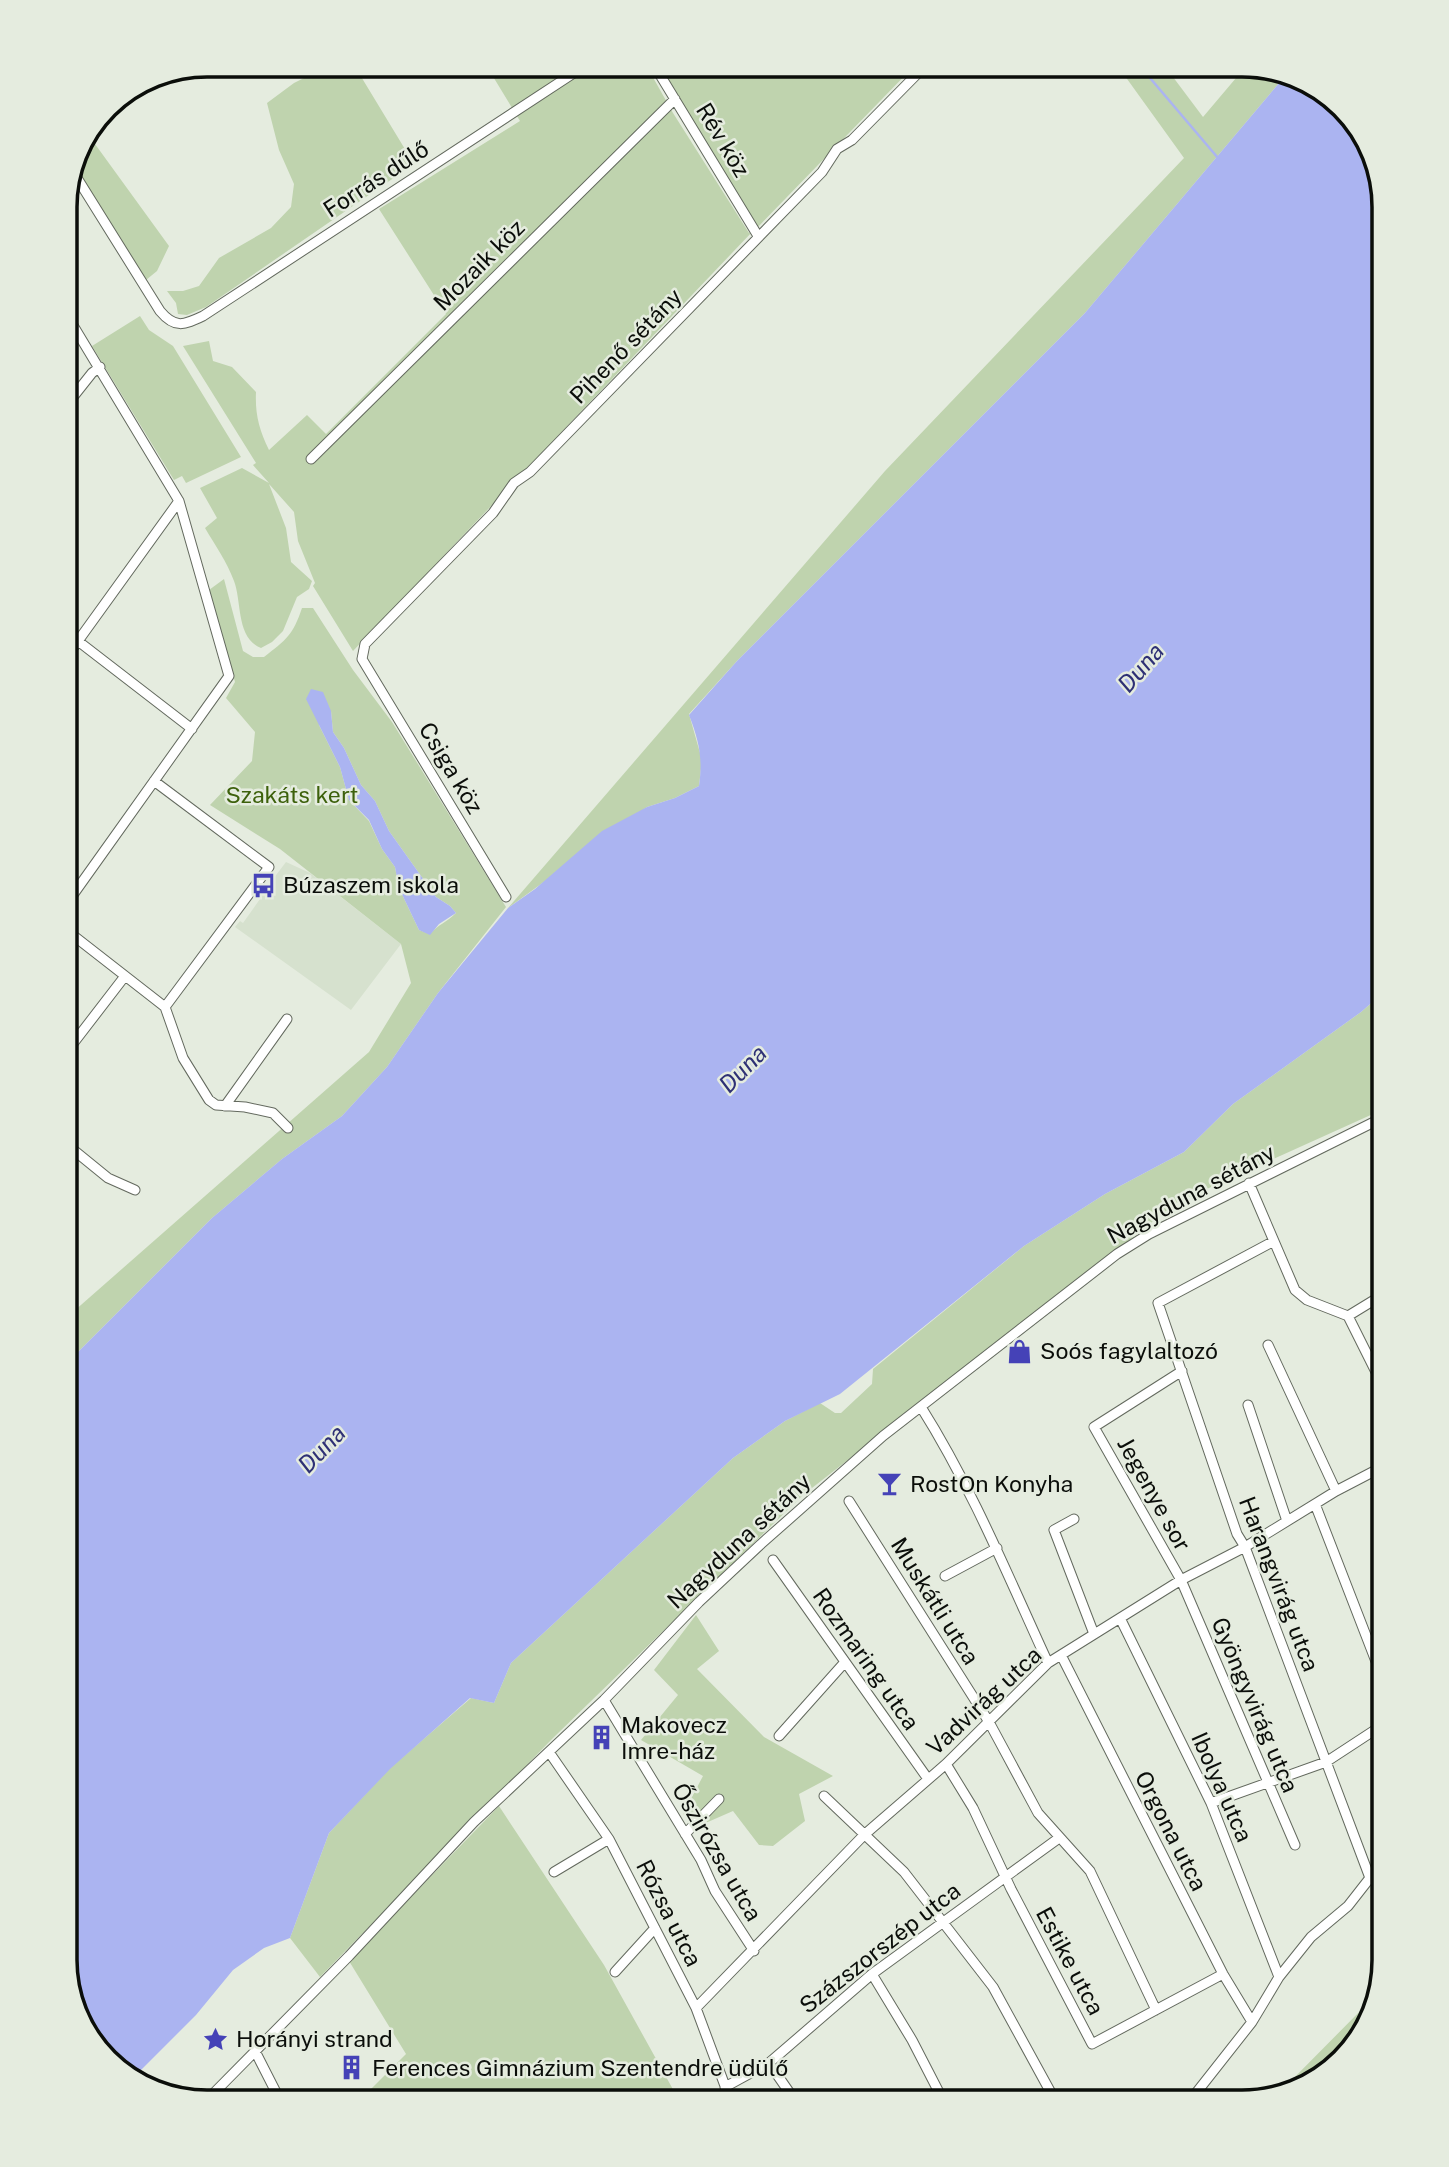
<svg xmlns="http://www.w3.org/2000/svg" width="1449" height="2167" font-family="'Public Sans',sans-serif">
  <rect width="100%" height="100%" fill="#e5ecdf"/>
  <path fill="#d6e1ce" d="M 286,862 L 310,873 L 401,944 L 351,1010 L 235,927 L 240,921 L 243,923 L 260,899 L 257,896 L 260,891 L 266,894 L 270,889 L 267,887 Z"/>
  <path fill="#bfd3ae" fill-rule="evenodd" d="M 330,65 L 354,65 L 414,164 L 206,307 L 187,315 L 178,314 L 176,303 L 167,291 L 183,291 L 199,286 L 219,258 L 271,228 L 291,207 L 294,184 L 279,150 L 267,103 L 294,83 Z
    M 486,65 L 646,65 L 673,113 L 749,233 L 752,232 L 353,651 L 313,586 L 315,583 L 298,541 L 294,512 L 269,484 L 286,528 L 291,562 L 312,581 L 309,589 L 297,597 L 283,631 L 272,642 L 261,648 C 236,638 242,602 234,581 C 227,562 215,545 205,528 L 217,518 L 200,488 L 242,468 L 269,483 L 253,465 L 256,463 L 183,346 L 209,341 L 213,361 L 232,367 L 256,392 C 255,414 259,430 269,450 L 307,415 L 326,434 L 446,314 L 379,209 L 520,121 Z
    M 659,65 L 915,65 L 757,228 Z
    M 1117,65 L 1164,65 L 1203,117 L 1247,65 L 1285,76 L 1085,313 L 737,661 L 689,714 L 702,760 L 699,786 L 675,798 L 647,807 L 508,908 L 885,471 L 1184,158 Z
    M 87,133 L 169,246 L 157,271 L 146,280 L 74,164 L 79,144 Z
    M 140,316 L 149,330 L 173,346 L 241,457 L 186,483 L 182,476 L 174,480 L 92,346 Z
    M 224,579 L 243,651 L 253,657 L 264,657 C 286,640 293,635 302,608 L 313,608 L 353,670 L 392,722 L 506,907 L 438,993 L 387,1067 L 342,1116 L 282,1159 L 212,1218 L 65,1365 L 65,1319 L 369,1052 L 411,983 L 401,944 L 280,849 L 210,805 L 252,761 L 255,732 L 226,698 L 235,682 L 209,590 ZM 331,711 L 333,732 L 344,748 L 361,785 L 375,801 L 389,831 L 436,897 L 450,906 L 456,913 C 447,922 439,924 430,934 L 419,930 L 399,888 L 395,867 L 382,849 L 369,821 L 349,800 L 340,767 L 319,725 Z
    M 1384,992 L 1384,1109 L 1178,1202 L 803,1495 L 553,1738 L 320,1977 L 290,1938 L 329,1833 L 389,1769 L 471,1698 L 494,1703 L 511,1663 L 733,1458 L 785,1421 L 820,1403 L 835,1413 L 841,1413 L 872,1384 L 873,1369 L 1024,1246 L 1105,1194 L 1184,1152 L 1233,1104 L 1361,1012 Z
    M 696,1615 L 719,1651 L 697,1669 L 764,1737 L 833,1776 L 799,1794 L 805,1821 L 773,1846 L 759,1845 L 733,1811 L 701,1825 L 683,1814 L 703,1776 L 641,1740 L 678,1695 L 654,1670 Z
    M 499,1806 L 604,1965 L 680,2102 L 358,2102 L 406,2054 L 349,1961 Z
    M 1375,1996 L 1365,2032 L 1313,2083 L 1279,2093 Z"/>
  <path fill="#abb4f1" d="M 1285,76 L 1321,88 L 1365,136 L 1384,207 L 1384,992 L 1361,1012 L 1233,1104 L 1184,1152 L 1105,1194 L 1024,1246 L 840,1394 L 785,1421 L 733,1458 L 511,1663 L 494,1703 L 470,1698 L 390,1769 L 329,1833 L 290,1938 L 264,1948 L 233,1970 L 196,2015 L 131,2080 L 128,2079 L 84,2031 L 65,1960 L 65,1365 L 212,1218 L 282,1159 L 342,1116 L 387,1067 L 438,993 L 508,908 L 535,889 L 602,831 L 647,807 L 675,798 L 699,786 C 703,758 699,741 689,715 L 737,661 L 1085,313 Z
    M 311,689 L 323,692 L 331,711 L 333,732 L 344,748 L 361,785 L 375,801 L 389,831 L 436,897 L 450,906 L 456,913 L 439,924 L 430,935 L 419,930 L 399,888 L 395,867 L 382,849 L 369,820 L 349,800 L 340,767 L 306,699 Z"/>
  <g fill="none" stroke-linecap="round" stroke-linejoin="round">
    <path stroke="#abb4f1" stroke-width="2.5" d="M 1139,65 L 1218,158"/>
    <defs>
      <path id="street" d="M 654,65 L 758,236
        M 72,170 L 160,311 C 175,329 184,325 203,316 L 586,65
        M 65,407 L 92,373 L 100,367
        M 311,459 L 675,99
        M 65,631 L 192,729
        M 65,659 L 179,501
        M 154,781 L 269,867 L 165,1007
        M 506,897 L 362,659 L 365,644 L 493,513 L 514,483 L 530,472 L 822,172 L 837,149 L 852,140 L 926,65
        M 65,906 L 229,676 L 179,501 L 65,312
        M 65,929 L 165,1007 L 183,1058 L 209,1100 L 216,1105 L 245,1107 L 273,1113 L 288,1128
        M 65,1054 L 125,976
        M 225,1106 L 287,1019
        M 65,1143 L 108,1178 L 135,1190
        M 1249,1183 L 1295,1290 L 1307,1300 L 1348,1316 L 1384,1388
        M 1274,1241 L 1158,1303 L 1237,1534 L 1245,1547 L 1370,1878
        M 1348,1316 L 1384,1294
        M 1268,1345 L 1336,1491
        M 1182,1371 L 1094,1427 L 1181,1580 L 1295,1845
        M 1248,1405 L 1287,1521
        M 921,1407 C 972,1488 1008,1576 1048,1663
        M 849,1501 L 989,1722 L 1038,1813 L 1090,1871 L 1156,2010
        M 1315,1504 L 1384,1682
        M 1074,1519 L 1054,1530 L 1094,1634
        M 773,1560 L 928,1779
        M 945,1576 L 997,1548
        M 1120,1618 L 1211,1803 L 1279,1977
        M 1061,1655 L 1223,1974 L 1252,2022
        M 604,1700 L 701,1860 L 715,1891 L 754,1951
        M 779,1736 L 845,1662
        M 549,1752 L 609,1839 L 696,2008 L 731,2102
        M 946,1764 L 973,1808 L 1011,1889 L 1092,2044 L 1223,1974
        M 824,1796 L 904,1872 L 993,1987 L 1056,2102
        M 1211,1803 L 1326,1762 L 1384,1724
        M 685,1834 L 719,1799
        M 554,1872 L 609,1839
        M 615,1972 L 655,1928
        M 872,1974 L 912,2040 L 944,2102
        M 696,2008 L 864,1835 L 946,1764 L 1048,1663 L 1181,1580 L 1245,1547 L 1336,1491 L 1384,1466
        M 255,2051 L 281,2102
        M 769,2063 L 796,2102
        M 725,2087 L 769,2063 L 872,1974 L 1059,1838
        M 205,2102 L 349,1956 L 474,1822 L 604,1700 L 699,1602 L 761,1544 L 883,1436 L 1117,1254 L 1149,1234 L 1384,1117
        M 865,2102 L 872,2096
        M 1189,2102 L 1252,2022 L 1279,1977 L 1311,1937 L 1348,1906 L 1384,1860"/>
    </defs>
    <use href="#street" stroke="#63695e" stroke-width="11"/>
    <use href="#street" stroke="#fff" stroke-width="9"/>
  </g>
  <defs>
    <symbol id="bus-bare" viewBox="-9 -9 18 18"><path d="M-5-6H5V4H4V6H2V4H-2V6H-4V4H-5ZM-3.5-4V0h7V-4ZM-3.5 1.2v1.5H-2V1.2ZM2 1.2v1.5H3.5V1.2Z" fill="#4542b7" stroke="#e5ecdf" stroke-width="2.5" paint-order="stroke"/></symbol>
    <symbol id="shop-bare" viewBox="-9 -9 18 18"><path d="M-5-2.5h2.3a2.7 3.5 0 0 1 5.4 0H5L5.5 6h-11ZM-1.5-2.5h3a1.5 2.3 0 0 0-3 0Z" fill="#4542b7" stroke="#e5ecdf" stroke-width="2.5" paint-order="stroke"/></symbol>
    <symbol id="bar-bare" viewBox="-9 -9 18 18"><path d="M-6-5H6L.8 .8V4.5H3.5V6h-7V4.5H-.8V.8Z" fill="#4542b7" stroke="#e5ecdf" stroke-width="2.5" paint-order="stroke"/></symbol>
    <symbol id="building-bare" viewBox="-9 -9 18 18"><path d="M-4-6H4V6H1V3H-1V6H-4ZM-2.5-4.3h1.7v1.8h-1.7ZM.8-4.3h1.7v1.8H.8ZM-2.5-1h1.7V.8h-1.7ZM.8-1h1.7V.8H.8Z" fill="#4542b7" stroke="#e5ecdf" stroke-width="2.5" paint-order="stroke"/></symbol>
    <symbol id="sight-bare" viewBox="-9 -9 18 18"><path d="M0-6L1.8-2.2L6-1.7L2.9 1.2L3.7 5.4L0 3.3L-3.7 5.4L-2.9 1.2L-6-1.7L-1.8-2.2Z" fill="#4542b7" stroke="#e5ecdf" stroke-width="2.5" paint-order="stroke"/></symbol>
  </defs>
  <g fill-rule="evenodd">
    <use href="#bus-bare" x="246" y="868" width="35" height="35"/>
    <use href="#shop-bare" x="1002" y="1334" width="35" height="35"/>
    <use href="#bar-bare" x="872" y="1466" width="35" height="35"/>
    <use href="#building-bare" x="584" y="1720" width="35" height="35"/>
    <use href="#sight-bare" x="198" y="2022" width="35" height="35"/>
    <use href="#building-bare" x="334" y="2050" width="35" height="35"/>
  </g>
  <g text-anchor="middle" stroke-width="5" stroke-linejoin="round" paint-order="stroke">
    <g font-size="23" fill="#0b0e0a" stroke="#e5ecdf">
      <text transform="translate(723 140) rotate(59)" y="8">Rév köz</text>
      <text transform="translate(376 179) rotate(-33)" y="8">Forrás dűlő</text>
      <text transform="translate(479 265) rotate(-45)" y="8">Mozaik köz</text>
      <text transform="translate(626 346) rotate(-46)" y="8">Pihenő sétány</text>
      <text transform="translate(451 768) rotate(59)" y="8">Csiga köz</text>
      <text transform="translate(1191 1194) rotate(-28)" y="8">Nagyduna sétány</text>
      <text transform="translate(1154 1494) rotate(61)" y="8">Jegenye sor</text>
      <text transform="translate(739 1541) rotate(-43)" y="8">Nagyduna sétány</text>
      <text transform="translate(1279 1584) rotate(69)" y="8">Harangvirág utca</text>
      <text transform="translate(935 1601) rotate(58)" y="8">Muskátli utca</text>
      <text transform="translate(866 1659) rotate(55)" y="8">Rozmaring utca</text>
      <text transform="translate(984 1701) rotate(-43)" y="8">Vadvirág utca</text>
      <text transform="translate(1255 1705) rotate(67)" y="8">Gyöngyvirág utca</text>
      <text transform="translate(1222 1787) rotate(66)" y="8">Ibolya utca</text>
      <text transform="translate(1171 1831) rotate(63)" y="8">Orgona utca</text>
      <text transform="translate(717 1852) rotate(60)" y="8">Őszirózsa utca</text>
      <text transform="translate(669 1913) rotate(63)" y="8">Rózsa utca</text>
      <text transform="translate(880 1948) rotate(-38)" y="8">Százszorszép utca</text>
      <text transform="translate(1070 1961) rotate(62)" y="8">Estike utca</text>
    </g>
    <g font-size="23" fill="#3d610c" stroke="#e5ecdf">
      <text x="292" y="803">Szakáts kert</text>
    </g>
    <g font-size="23" fill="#0b0e0a" stroke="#e5ecdf" text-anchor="start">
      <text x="283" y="893">Búzaszem iskola</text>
      <text x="1040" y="1359">Soós fagylaltozó</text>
      <text x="910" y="1492">RostOn Konyha</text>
      <text x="621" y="1733">Makovecz<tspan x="621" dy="26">Imre-ház</tspan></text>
      <text x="236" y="2047">Horányi strand</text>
      <text x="372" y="2076">Ferences Gimnázium Szentendre üdülő</text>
    </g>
    <g font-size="24" font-style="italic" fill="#2e3075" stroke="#e5ecdf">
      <text transform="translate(1141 668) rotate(-49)" y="8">Duna</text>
      <text transform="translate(743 1069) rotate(-45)" y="8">Duna</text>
      <text transform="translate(322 1449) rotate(-46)" y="8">Duna</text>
    </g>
  </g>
  <path d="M0 0H1449V2167H0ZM207 77H1242A130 130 0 0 1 1372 207V1960A130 130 0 0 1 1242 2090H207A130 130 0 0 1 77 1960V207A130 130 0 0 1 207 77Z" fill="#e5ecdf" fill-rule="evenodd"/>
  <path fill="none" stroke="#0b0e0a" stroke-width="3.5" d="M207 77H1242A130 130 0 0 1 1372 207V1960A130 130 0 0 1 1242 2090H207A130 130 0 0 1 77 1960V207A130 130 0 0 1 207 77Z"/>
</svg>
